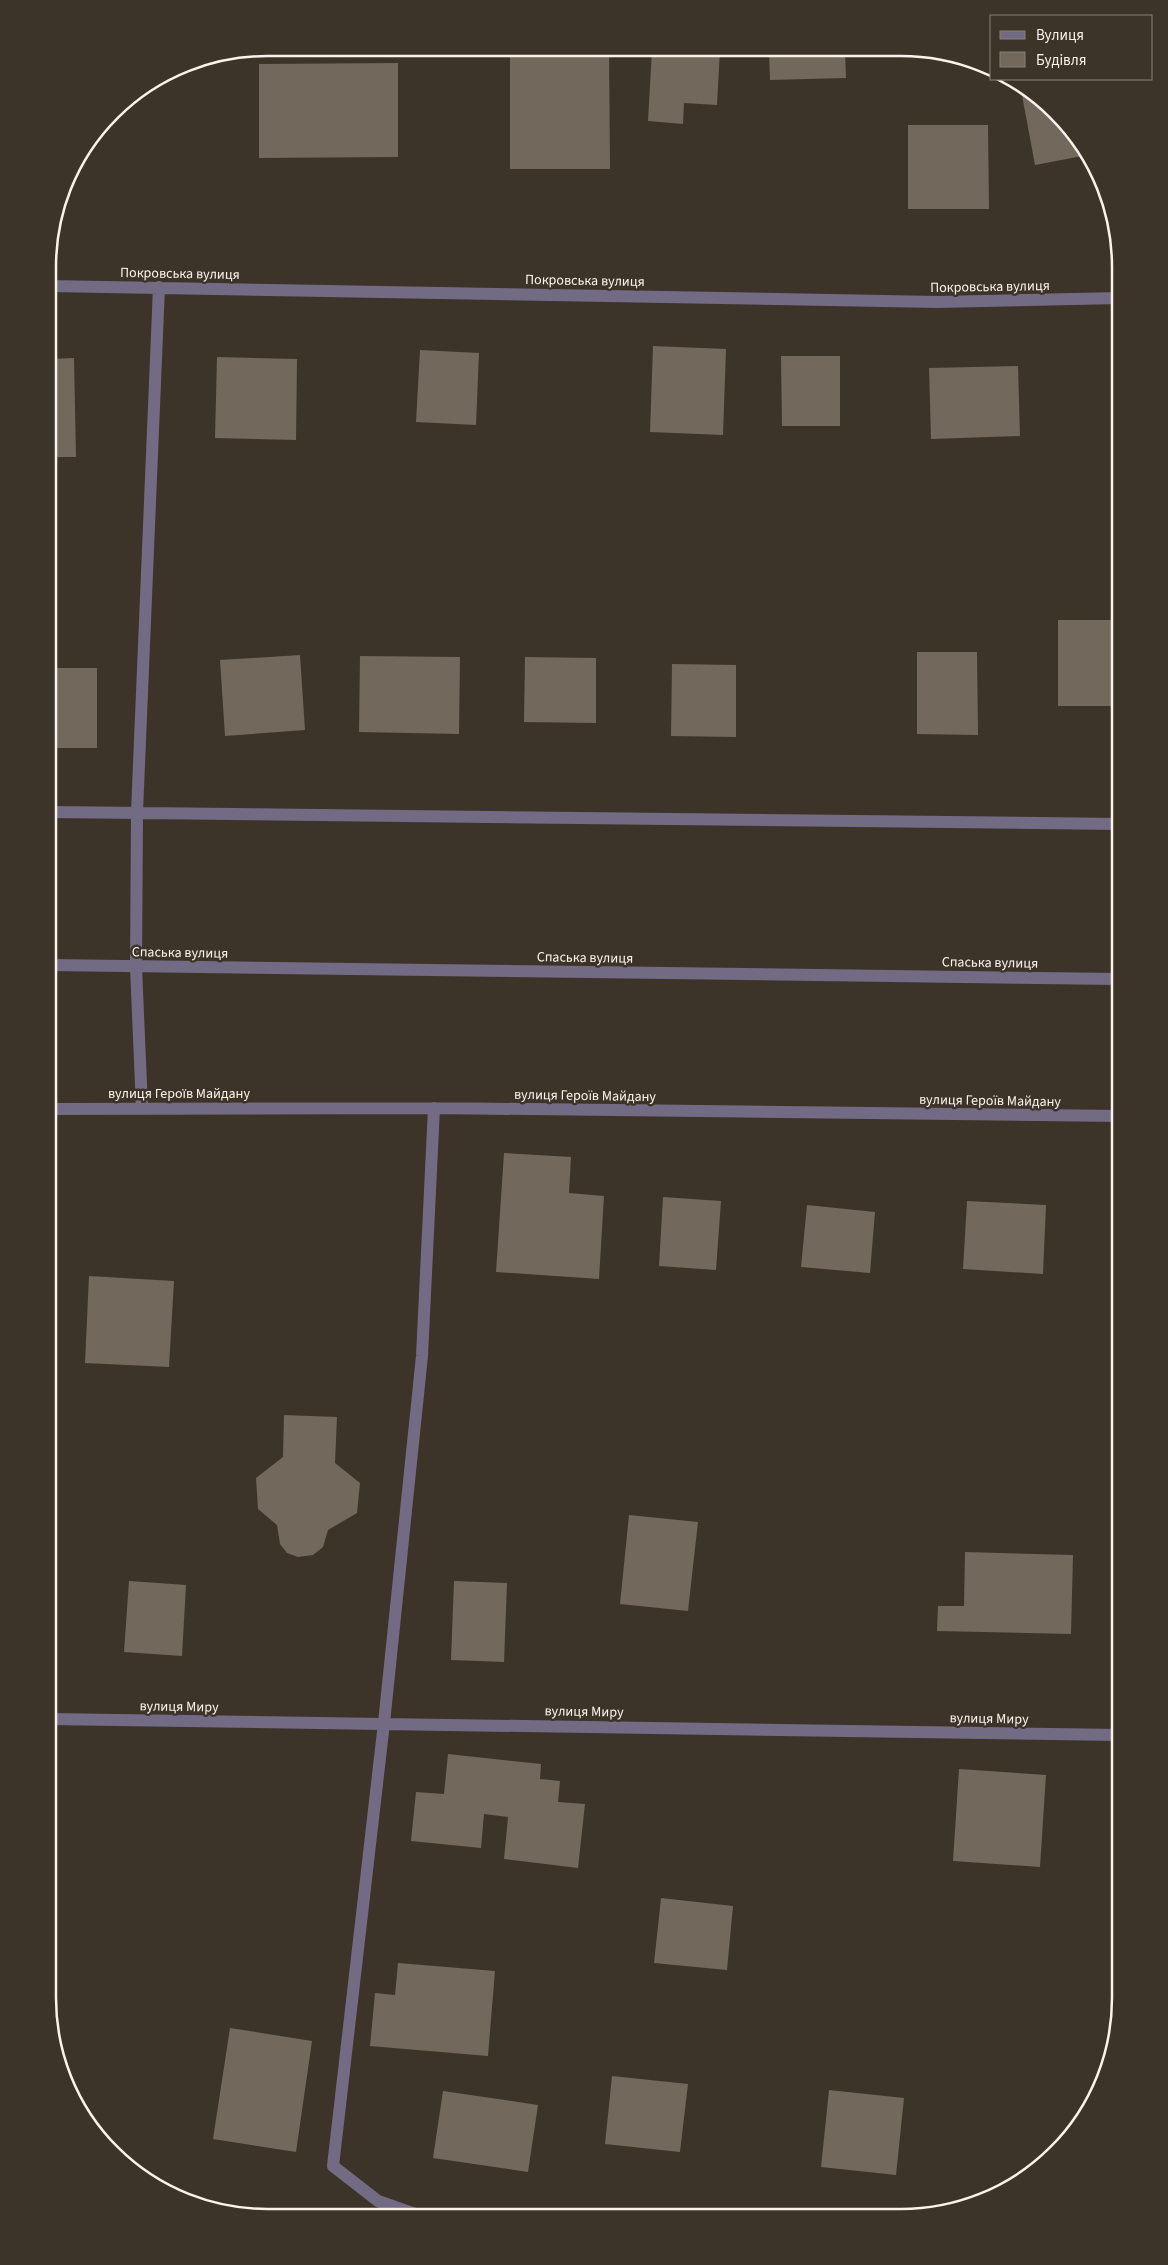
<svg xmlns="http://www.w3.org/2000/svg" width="1168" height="2265" font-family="'Source Sans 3',sans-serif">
  <rect width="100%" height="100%" fill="#3d3429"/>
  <path fill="#72685c" d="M 510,49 L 609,50 L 610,169 L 510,169 Z
    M 652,50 L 720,50 L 717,105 L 684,103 L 683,124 L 648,121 Z
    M 769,51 L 845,51 L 846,78 L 770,80 Z
    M 398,63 L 398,157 L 259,158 L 259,64 Z
    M 1026,89 L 1046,102 L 1084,145 L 1088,155 L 1035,165 L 1021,90 Z
    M 908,125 L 988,125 L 989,209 L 908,209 Z
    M 653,346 L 726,349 L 723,435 L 650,432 Z
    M 420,350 L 479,353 L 476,425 L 416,422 Z
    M 781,356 L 840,356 L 840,426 L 782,426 Z
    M 217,357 L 297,359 L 296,440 L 215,438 Z
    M 74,358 L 76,457 L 49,457 L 49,359 Z
    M 1018,366 L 1020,436 L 931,439 L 929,368 Z
    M 1058,620 L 1120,620 L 1120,706 L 1058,706 Z
    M 917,652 L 977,652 L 978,735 L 917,734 Z
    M 300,655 L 305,730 L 225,736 L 220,660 Z
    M 360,656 L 460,657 L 459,734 L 359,732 Z
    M 525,657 L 596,658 L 596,723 L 524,722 Z
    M 672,664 L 736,665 L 736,737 L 671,736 Z
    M 49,668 L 97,668 L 97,748 L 49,748 Z
    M 504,1153 L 571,1157 L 569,1193 L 604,1196 L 599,1279 L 496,1272 Z
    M 663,1197 L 721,1201 L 716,1270 L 659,1266 Z
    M 967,1201 L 1046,1205 L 1043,1274 L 963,1269 Z
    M 807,1205 L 875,1212 L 870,1273 L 801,1267 Z
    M 89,1276 L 174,1281 L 169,1367 L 85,1363 Z
    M 284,1415 L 337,1417 L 335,1463 L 360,1483 L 357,1513 L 328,1530 L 323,1547 L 313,1555 L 298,1557 L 287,1553 L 280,1544 L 277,1525 L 258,1509 L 256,1478 L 283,1457 Z
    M 629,1515 L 698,1522 L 688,1611 L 620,1604 Z
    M 965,1552 L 1073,1555 L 1071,1634 L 937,1631 L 938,1606 L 964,1606 Z
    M 129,1581 L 186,1585 L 182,1656 L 124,1652 Z
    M 454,1581 L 507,1583 L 504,1662 L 451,1660 Z
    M 448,1754 L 541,1764 L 540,1779 L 560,1781 L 558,1802 L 585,1804 L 578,1868 L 504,1859 L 508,1817 L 484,1814 L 481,1848 L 411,1841 L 416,1792 L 444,1794 Z
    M 959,1769 L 1046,1775 L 1040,1867 L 953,1861 Z
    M 661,1898 L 733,1906 L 727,1970 L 654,1963 Z
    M 398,1963 L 495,1971 L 488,2056 L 370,2046 L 375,1993 L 395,1995 Z
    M 230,2028 L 312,2041 L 296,2152 L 213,2139 Z
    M 612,2076 L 688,2084 L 680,2152 L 605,2144 Z
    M 829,2090 L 904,2098 L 896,2175 L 821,2167 Z
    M 443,2091 L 538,2105 L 528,2172 L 433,2158 Z"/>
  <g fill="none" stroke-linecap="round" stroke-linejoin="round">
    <path stroke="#736b84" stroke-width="12" d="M 49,286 L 938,302 L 1120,298
      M 49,812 L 1120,824
      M 142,1108 L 136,967 L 137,812 L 159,287
      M 48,1109 L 434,1108 L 1120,1116
      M 48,1719 L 1120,1735
      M 421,2216 L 378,2201 L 333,2166 L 384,1723 L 422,1356 L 434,1108"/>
    <path stroke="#736b84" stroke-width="12" d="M 49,965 L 1120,979"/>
  </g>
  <g text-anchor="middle" stroke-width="5" stroke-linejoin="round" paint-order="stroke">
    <g font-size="14" fill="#f9f3ec" stroke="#3d3429">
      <text transform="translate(180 273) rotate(1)" y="5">Покровська вулиця</text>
      <text transform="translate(585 280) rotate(1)" y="5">Покровська вулиця</text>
      <text transform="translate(990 286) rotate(-1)" y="5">Покровська вулиця</text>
      <text transform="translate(180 952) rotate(1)" y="5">Спаська вулиця</text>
      <text transform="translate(585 957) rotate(1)" y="5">Спаська вулиця</text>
      <text transform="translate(990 962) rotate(1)" y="5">Спаська вулиця</text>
      <text x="179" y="1098">вулиця Героїв Майдану</text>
      <text transform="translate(585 1095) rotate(1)" y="5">вулиця Героїв Майдану</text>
      <text transform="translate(990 1100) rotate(1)" y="5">вулиця Героїв Майдану</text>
      <text transform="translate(179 1706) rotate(1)" y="5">вулиця Миру</text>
      <text transform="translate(584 1711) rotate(1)" y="5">вулиця Миру</text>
      <text transform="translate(989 1718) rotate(1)" y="5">вулиця Миру</text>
    </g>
  </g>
  <path d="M0 0H1168V2265H0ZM267 56H901A211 211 0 0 1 1112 267V1998A211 211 0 0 1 901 2209H267A211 211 0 0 1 56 1998V267A211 211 0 0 1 267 56Z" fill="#3d3429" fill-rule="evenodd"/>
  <path fill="none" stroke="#f9f3ec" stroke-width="2.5" d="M267 56H901A211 211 0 0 1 1112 267V1998A211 211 0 0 1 901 2209H267A211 211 0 0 1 56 1998V267A211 211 0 0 1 267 56Z"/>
  <rect x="990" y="15" width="162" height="65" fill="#3d3429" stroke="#888077"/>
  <rect x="1000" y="31" width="25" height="8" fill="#736b84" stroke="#888077"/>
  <text x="1036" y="40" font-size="15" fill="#f9f3ec">Вулиця</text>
  <rect x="1000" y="52" width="25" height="15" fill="#72685c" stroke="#888077"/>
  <text x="1036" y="65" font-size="15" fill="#f9f3ec">Будівля</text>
</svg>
